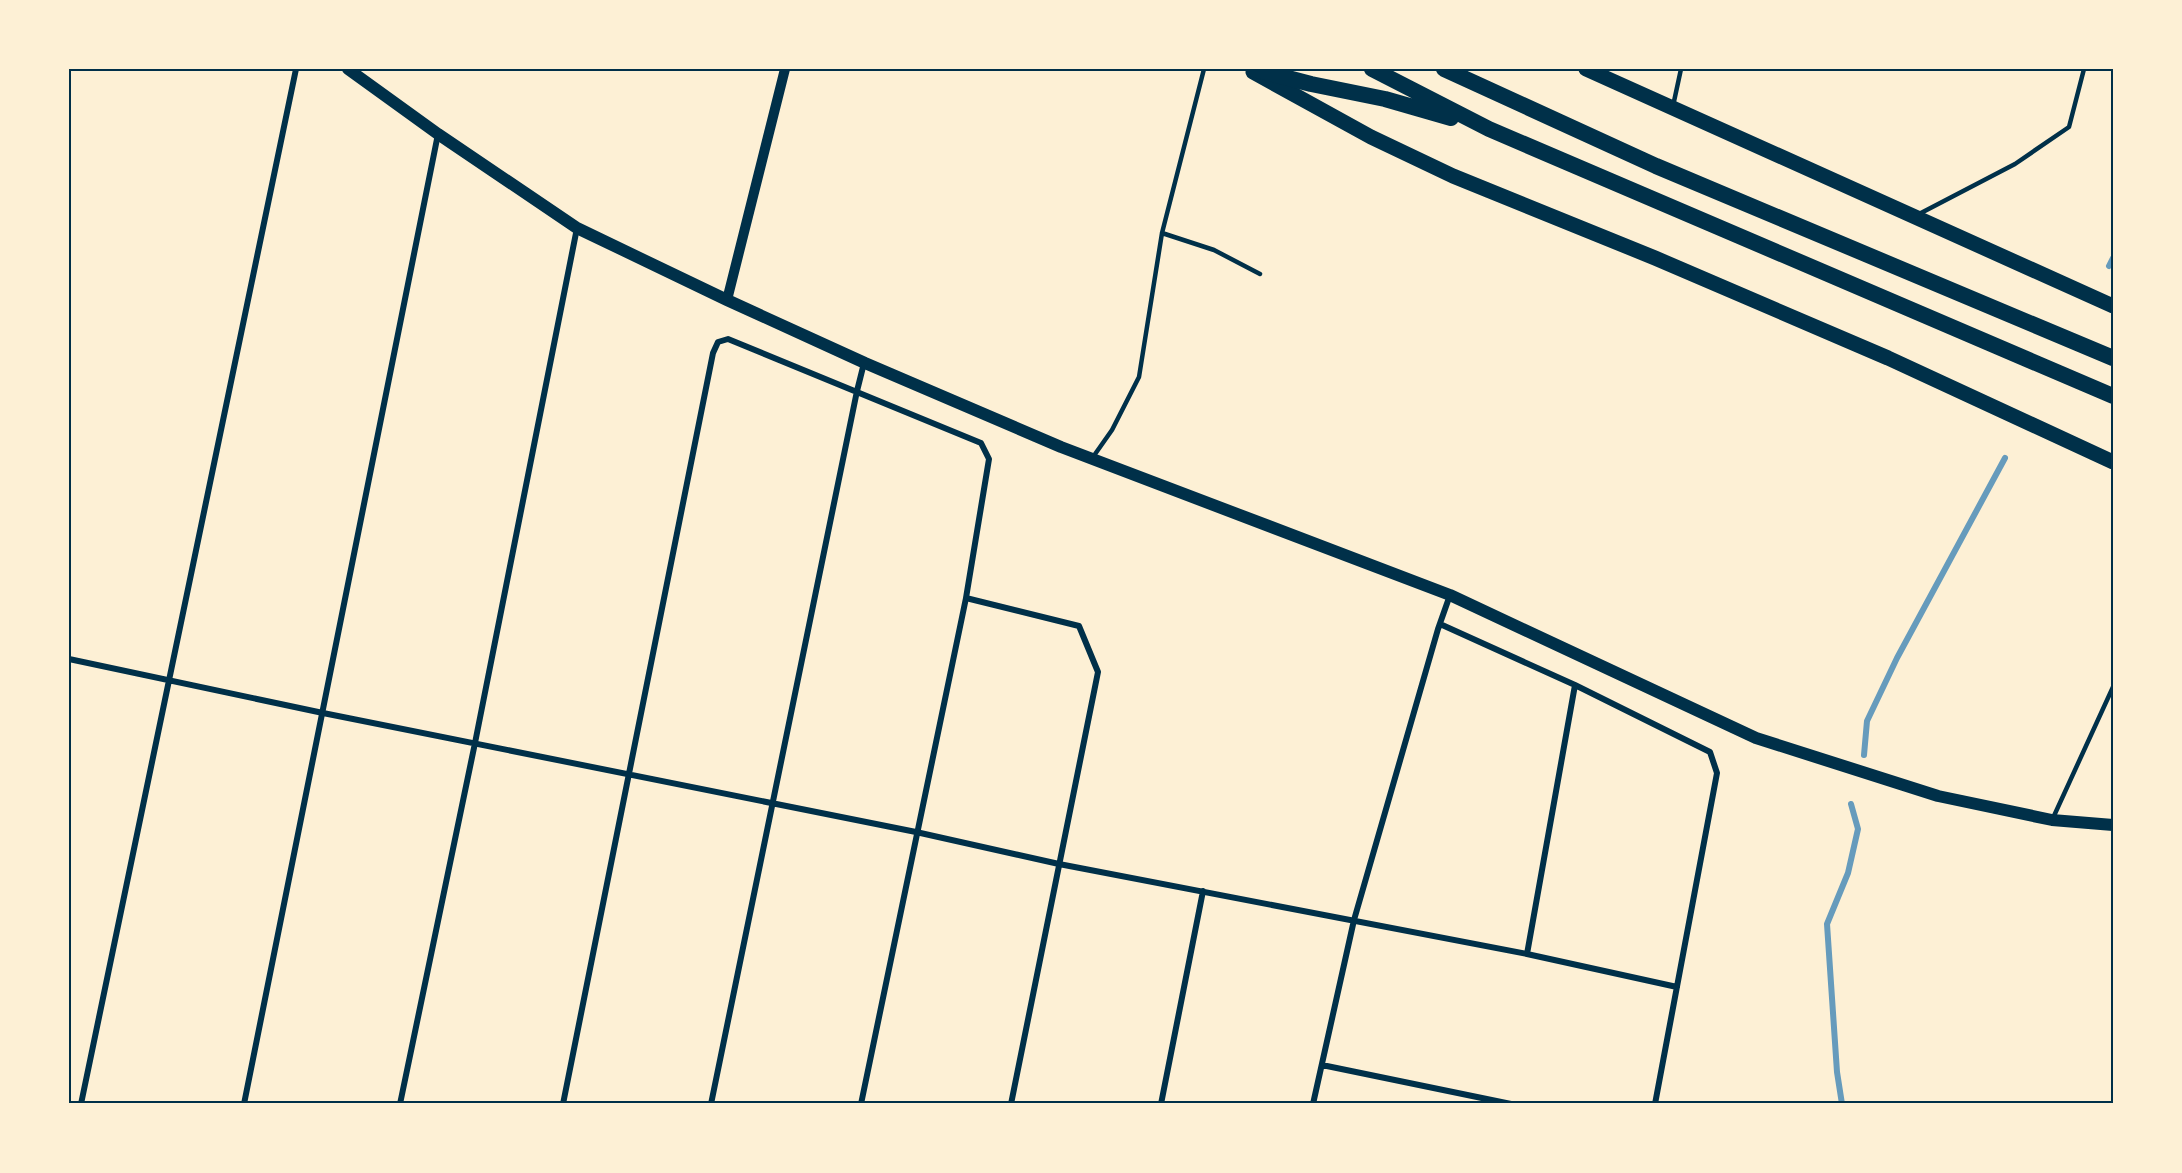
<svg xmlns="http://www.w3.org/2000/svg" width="2182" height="1173" font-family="Barlow,sans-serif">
  <rect width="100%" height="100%" fill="#fdf0d5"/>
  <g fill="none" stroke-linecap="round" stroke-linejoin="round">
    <path stroke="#669bbc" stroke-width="6" d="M 2109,266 L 2113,258
      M 1864,755 L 1867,721 L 1897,658 L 2005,458
      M 1842,1104 L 1837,1072 L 1827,924 L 1848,873 L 1858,829 L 1851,804"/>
    <path stroke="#003049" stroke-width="4.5" d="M 1673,106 L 1681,69
      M 1919,214 L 2015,164 L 2069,127 L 2084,69
      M 1162,233 L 1214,250 L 1260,274
      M 1093,457 L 1112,430 L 1139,377 L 1162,233 L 1204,69
      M 2053,818 L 2113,687"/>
    <path stroke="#003049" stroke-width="6" d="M 966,598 L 1079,626 L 1098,672 L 1011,1104
      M 1440,624 L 1575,685 L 1710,752 L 1717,773 L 1655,1104
      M 69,659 L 323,713 L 916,832 L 1059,864 L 1527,954 L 1677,987
      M 1527,954 L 1575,685
      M 1322,1065 L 1511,1104
      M 81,1104 L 296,69
      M 244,1104 L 438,134
      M 400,1104 L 475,743 L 577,228
      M 563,1104 L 713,353 L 718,342 L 728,339 L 981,443 L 989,459 L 966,598 L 861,1104
      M 711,1104 L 857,391 L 864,363
      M 1161,1104 L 1203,891
      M 1313,1104 L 1354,920 L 1438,629 L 1450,595"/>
    <path stroke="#003049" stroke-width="10" d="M 727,300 L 785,69"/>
    <path stroke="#003049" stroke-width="12" d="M 348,69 L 438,134 L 577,228 L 727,300 L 865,363 L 1061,447 L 1450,595 L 1756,738 L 1938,796 L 2052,820 L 2113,825"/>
    <path stroke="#003049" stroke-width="15" d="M 1586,69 L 2113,306
      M 1253,72 L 1371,137 L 1453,176 L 1655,258 L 1888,358 L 2113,462"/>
    <path stroke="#003049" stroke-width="16" d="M 1254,69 L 1311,84 L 1385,99 L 1451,118
      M 1372,69 L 1489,129 L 2113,396
      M 1444,69 L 1656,166 L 2113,358"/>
  </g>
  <rect width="2182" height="1173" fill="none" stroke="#fdf0d5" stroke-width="141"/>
  <rect x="70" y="70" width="2042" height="1032" fill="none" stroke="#003049" stroke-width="2"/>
</svg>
